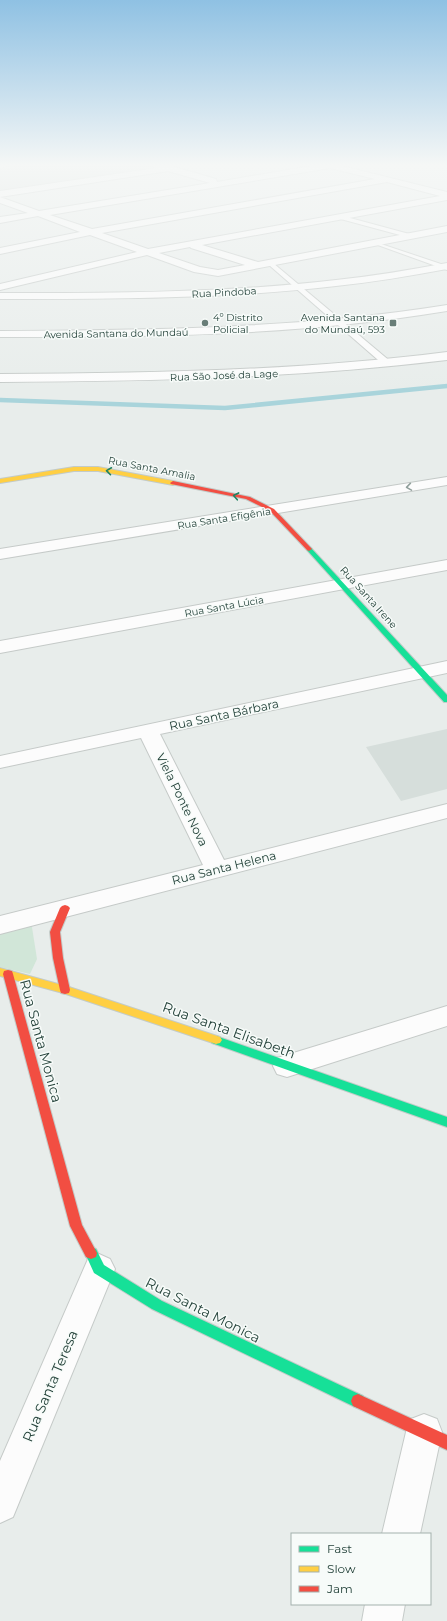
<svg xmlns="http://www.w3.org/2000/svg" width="447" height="1621" font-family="Montserrat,sans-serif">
  <rect width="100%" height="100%" fill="#e8edeb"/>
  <path fill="#d6dedb" d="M 20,165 L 146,165 L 152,167 L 0,193 L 0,169 Z
    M 447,729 L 447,789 L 401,801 L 366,747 Z"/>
  <path fill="#d1e6d8" d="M 31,921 L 37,959 L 30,974 L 0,967 L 0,930 Z"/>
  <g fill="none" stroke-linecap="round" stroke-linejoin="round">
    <path stroke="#a9d4db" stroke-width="4.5" d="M 0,400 L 225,408 L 447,386"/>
    <defs>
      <path id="lane" d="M 339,215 L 413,235 L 414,236 L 411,238 L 337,218 Z
        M 375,242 L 447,266 L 447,270 L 375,244 Z
        M 269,263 L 273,263 L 391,362 L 391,366 L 385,366 L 269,265 Z"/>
      <path id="street" d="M 0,165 L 10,165 L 0,168 Z
        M 151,165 L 171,166 L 216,179 L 217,182 L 317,165 L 338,165 L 447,192 L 447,200 L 202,245 L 258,262 L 447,226 L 447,232 L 218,276 L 194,272 L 147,255 L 0,290 L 0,284 L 137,252 L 90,235 L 0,254 L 0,248 L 80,232 L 38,216 L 0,223 L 0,217 L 28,213 L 0,203 L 0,197 L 39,211 L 210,183 L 168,171 L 0,197 L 0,191 L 156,168 ZM 330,168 L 375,179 L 92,229 L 50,215 ZM 387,182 L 440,196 L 148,249 L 102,233 ZM 190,247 L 191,248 L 245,265 L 218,270 L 200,267 L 159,253 Z
        M 447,263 L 447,269 C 410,276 373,282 336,286 C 225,299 112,299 0,299 L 0,293 C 112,293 225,293 336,280 C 373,276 410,270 447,263 Z
        M 447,305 L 447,311 C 296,336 152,337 0,337 L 0,331 C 152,330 297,329 447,305 Z
        M 447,352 L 447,360 C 298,378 150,381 0,382 L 0,374 C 150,373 298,371 447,352 Z
        M 447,477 L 447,485 L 0,559 L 0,549 Z
        M 447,560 L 447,570 L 0,653 L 0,641 Z
        M 447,661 L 447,673 L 160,734 L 224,860 L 447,804 L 447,818 L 0,934 L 0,916 L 203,865 L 141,738 L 0,768 L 0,756 Z
        M 447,1006 L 447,1026 L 287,1077 L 277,1074 L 273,1066 L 277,1058 Z
        M 99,1254 L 110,1259 L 115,1269 L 13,1517 L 0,1523 L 0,1461 L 88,1259 Z
        M 424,1414 L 437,1419 L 442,1432 L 420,1534 L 382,1534 L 406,1432 L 411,1419 Z
        M 365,1604 L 405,1604 L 402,1621 L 362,1621 Z"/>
      <path id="fast" d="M 309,547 L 311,548 L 447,695 L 447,702 L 444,702 L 307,550 L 307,548 Z
        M 216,1036 L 447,1117 L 447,1127 L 212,1043 L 210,1040 L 212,1037 Z
        M 91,1247 L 96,1249 L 104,1265 L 162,1301 L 363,1396 L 365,1401 L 363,1406 L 358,1408 L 353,1406 L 152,1309 L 94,1273 L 85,1253 L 86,1249 Z"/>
      <path id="slow" d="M 74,467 L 98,467 L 173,481 L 176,483 L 173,485 L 98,471 L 74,471 L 0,483 L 0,479 Z
        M 0,968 L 69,987 L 220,1037 L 222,1040 L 220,1043 L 216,1044 L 63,993 L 0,976 Z"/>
      <path id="jam" d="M 173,481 L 250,497 L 274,509 L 312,549 L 309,551 L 307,550 L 270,511 L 246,499 L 171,484 L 170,483 Z
        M 65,905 L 68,906 L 70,908 L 60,932 L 63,958 L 70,990 L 69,993 L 65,994 L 61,993 L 60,990 L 53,958 L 50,932 L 60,908 L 62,906 Z
        M 8,970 L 12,971 L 13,974 L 82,1225 L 97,1253 L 96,1257 L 91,1259 L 86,1257 L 70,1226 L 3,974 L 4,971 Z
        M 358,1394 L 447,1435 L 447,1450 L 353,1406 L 351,1401 L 353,1396 Z"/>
    </defs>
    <use href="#lane" stroke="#c5cac8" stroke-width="2"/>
    <use href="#street" stroke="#c5cac8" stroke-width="2"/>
    <use href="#fast" stroke="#c3cbc8" stroke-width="2"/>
    <use href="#slow" stroke="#c3cbc8" stroke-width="2"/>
    <use href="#jam" stroke="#c3cbc8" stroke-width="2"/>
    <use href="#lane" fill="#fcfcfc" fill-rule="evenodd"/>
    <use href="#street" fill="#fcfcfc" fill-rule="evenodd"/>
    <use href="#fast" fill="#16e098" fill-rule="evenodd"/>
    <use href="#slow" fill="#ffcf43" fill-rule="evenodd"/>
    <use href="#jam" fill="#f24e42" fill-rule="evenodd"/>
  </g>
  <defs><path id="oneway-chevron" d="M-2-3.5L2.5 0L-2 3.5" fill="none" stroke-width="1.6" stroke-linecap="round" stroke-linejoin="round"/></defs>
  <g stroke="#1e8160">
    <use href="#oneway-chevron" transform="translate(109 471) rotate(-172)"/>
    <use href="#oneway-chevron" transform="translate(236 496) rotate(-169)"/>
  </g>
  <use stroke="#909f9b" href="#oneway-chevron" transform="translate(409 487) rotate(171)"/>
  <linearGradient id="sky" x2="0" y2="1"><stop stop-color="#8fc1e3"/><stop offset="0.42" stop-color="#f5f7f6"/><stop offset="1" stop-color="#f5f7f6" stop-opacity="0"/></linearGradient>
  <rect width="447" height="392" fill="url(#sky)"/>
  <g fill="#697e78" stroke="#f7fbf9" stroke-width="1.5">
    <circle cx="205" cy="323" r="4"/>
    <rect x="389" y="319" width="8" height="8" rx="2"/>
  </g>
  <g text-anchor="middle" stroke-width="3" stroke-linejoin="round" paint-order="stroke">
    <g font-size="10" fill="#24423a" stroke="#f7fbf9">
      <text transform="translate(224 292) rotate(-3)" y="4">Rua Pindoba</text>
      <text transform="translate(116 333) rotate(-1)" y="4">Avenida Santana do Mundaú</text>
      <text transform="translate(224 375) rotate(-2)" y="4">Rua São José da Lage</text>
      <text transform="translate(152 468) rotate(11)" y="4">Rua Santa Amalia</text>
      <text transform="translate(224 518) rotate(-9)" y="4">Rua Santa Efigênia</text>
      <text transform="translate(369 597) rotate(48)" y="4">Rua Santa Irene</text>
      <text transform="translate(224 606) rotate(-10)" y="4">Rua Santa Lúcia</text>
    </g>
    <g font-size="10" fill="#24423a" stroke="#f7fbf9" text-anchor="start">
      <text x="213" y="321">4º Distrito<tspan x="213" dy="12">Policial</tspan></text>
      <text x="385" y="321" text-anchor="end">Avenida Santana<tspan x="385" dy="12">do Mundaú, 593</tspan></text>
    </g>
    <g font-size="12" fill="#24423a" stroke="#f7fbf9">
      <text transform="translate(224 715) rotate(-12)" y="4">Rua Santa Bárbara</text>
      <text transform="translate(182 800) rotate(64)" y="4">Viela Ponte Nova</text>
      <text transform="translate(224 868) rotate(-14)" y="4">Rua Santa Helena</text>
    </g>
    <g font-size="14" fill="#24423a" stroke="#f7fbf9">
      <text transform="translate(229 1030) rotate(20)" y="5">Rua Santa Elisabeth</text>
      <text transform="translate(41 1041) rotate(75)" y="5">Rua Santa Monica</text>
      <text transform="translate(203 1310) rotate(27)" y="5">Rua Santa Monica</text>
      <text transform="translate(50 1386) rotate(-67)" y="5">Rua Santa Teresa</text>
    </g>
  </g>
  <rect x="291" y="1533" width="140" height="72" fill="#f7fbf9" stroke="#a3b1ad"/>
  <rect x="299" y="1546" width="20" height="6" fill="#16e098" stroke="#a3b1ad"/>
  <text x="327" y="1553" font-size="12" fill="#24423a">Fast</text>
  <rect x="299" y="1566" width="20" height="6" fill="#ffcf43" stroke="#a3b1ad"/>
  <text x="327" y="1573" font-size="12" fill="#24423a">Slow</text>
  <rect x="299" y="1586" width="20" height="6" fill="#f24e42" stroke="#a3b1ad"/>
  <text x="327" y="1593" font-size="12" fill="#24423a">Jam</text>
</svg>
